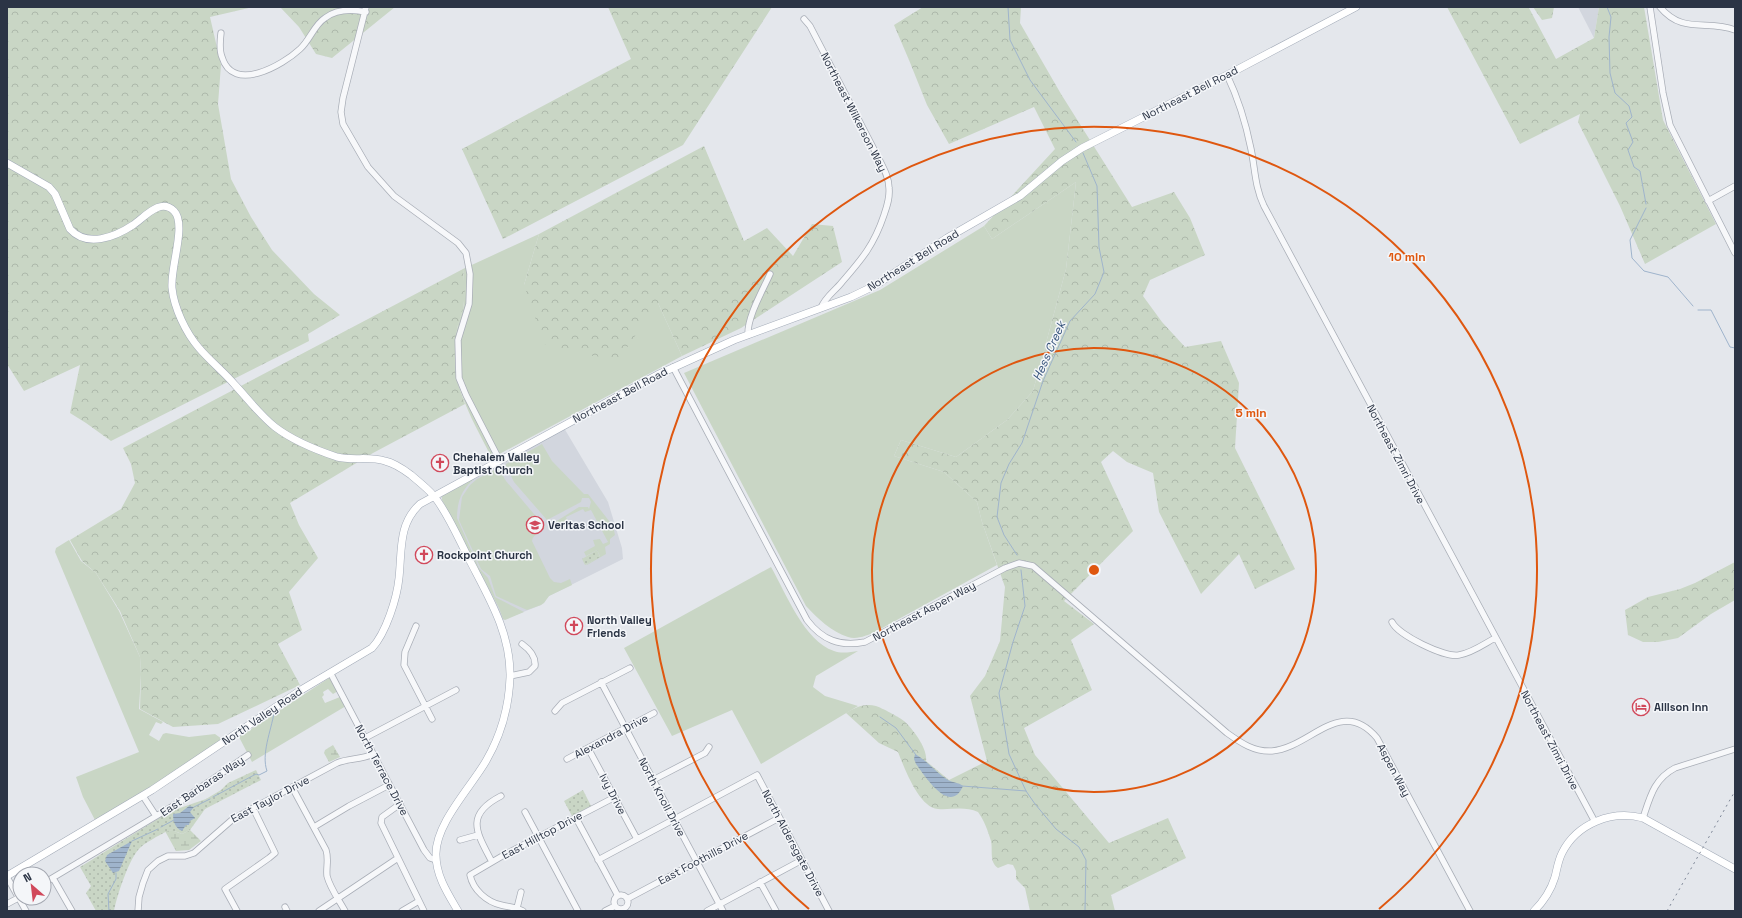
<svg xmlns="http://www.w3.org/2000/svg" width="1742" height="918" font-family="'Space Grotesk',sans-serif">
  <defs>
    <pattern id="forest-crowns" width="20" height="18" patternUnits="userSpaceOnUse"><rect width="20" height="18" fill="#c9d6c5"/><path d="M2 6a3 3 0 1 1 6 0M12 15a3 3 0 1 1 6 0" fill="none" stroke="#adb8ab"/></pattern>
    <pattern id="wetland-marsh" width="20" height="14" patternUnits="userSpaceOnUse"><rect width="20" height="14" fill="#c9d6c5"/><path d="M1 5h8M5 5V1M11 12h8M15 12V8" fill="none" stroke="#adb8ab"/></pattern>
    <pattern id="park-dots" width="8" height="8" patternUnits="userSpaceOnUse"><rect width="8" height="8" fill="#c9d6c5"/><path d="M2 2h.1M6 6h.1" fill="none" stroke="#adb8ab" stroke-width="1.8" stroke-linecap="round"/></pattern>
    <pattern id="water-rules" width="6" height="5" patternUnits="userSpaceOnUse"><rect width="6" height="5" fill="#9fb4cc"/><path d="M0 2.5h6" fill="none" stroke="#8293a7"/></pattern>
  </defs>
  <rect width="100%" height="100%" fill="#e4e7ec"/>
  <path fill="#d2d6de" d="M 1578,7 L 1599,7 L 1594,38 Z
    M 564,428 L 608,502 L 622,548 L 623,559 L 549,596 L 541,605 L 503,620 L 498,608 L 441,497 L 442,495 Z"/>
  <path fill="#c9d6c5" d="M 1076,182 L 1066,269 L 1033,391 L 1007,420 L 956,457 L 901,440 L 894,456 L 944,472 L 977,502 L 982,522 L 997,565 L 875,632 C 868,635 857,640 848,637 C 832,632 817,618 806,606 L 684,373 L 880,290 L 984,226 L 992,239 Z
    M 539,234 L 524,285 L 658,303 L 682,356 L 492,458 C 469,413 449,383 457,329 C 458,322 461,316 463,309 C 465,296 464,282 463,269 Z
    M 542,444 L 552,461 L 584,494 L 588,494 L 613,526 L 615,535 L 610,539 L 610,544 L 605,547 L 606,554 L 587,565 L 586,565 L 600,556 L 597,550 L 586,556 L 584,552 L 595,546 L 593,540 L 600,539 L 603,544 L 608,542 L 591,510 L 585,512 L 583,509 L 566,517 L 568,522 L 555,528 L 552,524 L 579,507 L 588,507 L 589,509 L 591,502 L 589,498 L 582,498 L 581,502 L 547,520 L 514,482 L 506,466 L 506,464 Z
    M 498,468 L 506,481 L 545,527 C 543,533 533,533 532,541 L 550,578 L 554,582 L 561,583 L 570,579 L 572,585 L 549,596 L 544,603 L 541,605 L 527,610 L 496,596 L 490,576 L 481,569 L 459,520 L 462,497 L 470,485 L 477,479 Z
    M 475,478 C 462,489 457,501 457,518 L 479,568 L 488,578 L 495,597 L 524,612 L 505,620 L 503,619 L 499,608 L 442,500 L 442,496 Z
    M 69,540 L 81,561 L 96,573 L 119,611 L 140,657 L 141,674 L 139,709 L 163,722 L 161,724 L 156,722 L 149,735 L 159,741 L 163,734 L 166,733 L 189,737 L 215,734 L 222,739 L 170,775 L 95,820 L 83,797 L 76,777 L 139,752 L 55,552 L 56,548 Z
    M 771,567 C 786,593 804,641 834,651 C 841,654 851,652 858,651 L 816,676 L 813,687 L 825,696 L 858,706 L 761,764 L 732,710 L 672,736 L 624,648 Z
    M 329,678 L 331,679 L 338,691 L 333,694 L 328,689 L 323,692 L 324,695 L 322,697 L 325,703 L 340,697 L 346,706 L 252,762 L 239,737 Z"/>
  <path fill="url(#forest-crowns)" d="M 7,7 L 253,7 L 210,17 L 221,65 L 218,104 L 231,179 L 251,217 L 272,250 L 314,294 L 340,315 L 308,334 L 309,341 L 111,441 L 86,423 L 70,413 L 80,365 L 24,391 L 7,364 Z
    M 280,7 L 395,7 L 332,58 L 316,54 L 299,27 Z
    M 608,7 L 772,7 L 683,145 L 503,239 L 462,149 L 631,59 Z
    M 923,7 L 1021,7 L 1020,23 L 1061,94 L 1132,207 L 1174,192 L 1190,218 L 1205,255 L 1150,280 L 1143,296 L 1162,322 L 1185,347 L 1221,341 L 1239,383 L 1235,448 L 1295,569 L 1255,589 L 1239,554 L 1201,594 L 1159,512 L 1153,473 L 1127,462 L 1113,451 L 1101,462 L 1133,531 L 1064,601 L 1094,624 L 1071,640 L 1092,690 L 1024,728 L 1035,755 L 1109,843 L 1168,818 L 1186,858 L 1111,895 L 1115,911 L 1030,911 L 1025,888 L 1016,879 L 1016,871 L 1013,865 L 1008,864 L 998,868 C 989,862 993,850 991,841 C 988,831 984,820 978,812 C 965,806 951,810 938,809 C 919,808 904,767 898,752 L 879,743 L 846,713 C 856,707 865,703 876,706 C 882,708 899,717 904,721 C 913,729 928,749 926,761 L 949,780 L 987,761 L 970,696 L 985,676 L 1000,641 L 1005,587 L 982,522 L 977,502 L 944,472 L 894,456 L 901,440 L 956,457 L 1007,420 L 1033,391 L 1066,269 L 1076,182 L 992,239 L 984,226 L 1055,149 L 1034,107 L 949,144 L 927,105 L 909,60 L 894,25 Z
    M 1447,7 L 1530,7 L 1529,8 L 1556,59 L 1594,38 L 1599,7 L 1644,7 L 1663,120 L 1716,224 L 1645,264 L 1620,206 L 1578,122 L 1580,114 L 1520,144 Z
    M 1533,7 L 1554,7 L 1552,18 L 1542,20 Z
    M 704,146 L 744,241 L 767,228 L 793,256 L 812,224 L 833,226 L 842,262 L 741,328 L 682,356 L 658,303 L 619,359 L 593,356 L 544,344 L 524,285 L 539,234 Z
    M 463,269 L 465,293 L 463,309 L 457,328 L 455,360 L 456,378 L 465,404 L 373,453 L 290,503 L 299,525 L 318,558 L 289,592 L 302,630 L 278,644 L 300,685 L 218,724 L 173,727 L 140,709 L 141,674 L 140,657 L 120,611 L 96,573 L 82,561 L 70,540 L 121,509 L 135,483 L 131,464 L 123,448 Z
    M 1735,562 L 1735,600 L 1711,614 L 1678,638 L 1658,642 L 1643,642 L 1628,635 L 1625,610 L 1648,597 L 1680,589 L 1695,583 Z"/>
  <path fill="url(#wetland-marsh)" d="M 333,745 L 340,757 L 329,762 L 324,753 L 325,750 Z
    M 167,830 L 174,831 L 182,834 L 190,830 L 201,841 L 189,850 L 176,851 L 165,831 Z"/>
  <path fill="url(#park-dots)" d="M 597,550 L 600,557 L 585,565 L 582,559 Z
    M 256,770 L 261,780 L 205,809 L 190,830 L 182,834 C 168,828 168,831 156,837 C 150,841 143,844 138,850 C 128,862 117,896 114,911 L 96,911 L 86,893 L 91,886 L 80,867 L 166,814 L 168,815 L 174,810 L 206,799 L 221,790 L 228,783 Z
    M 583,790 L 591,806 L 572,816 L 564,801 Z"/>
  <path fill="url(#water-rules)" d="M 915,754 C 928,761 936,773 948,780 C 954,783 958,782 963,786 C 950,816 925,776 916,764 L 914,759 Z
    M 189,806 L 194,807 L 190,812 L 195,818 L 190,821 L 189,825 L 186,825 L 182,831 C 175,828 173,821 173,814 L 180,813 Z
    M 132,841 L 119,871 L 113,873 L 105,861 L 107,855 Z"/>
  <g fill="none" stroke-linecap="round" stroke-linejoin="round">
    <path stroke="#9fb4cc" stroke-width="1" d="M 1008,7 L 1010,40 L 1030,80 L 1076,142
      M 1607,7 L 1611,17 L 1609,37 L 1610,73 L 1615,93 L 1629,106 L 1632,117 L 1626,123 L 1633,142 L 1628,150 L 1634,167 L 1640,171 L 1646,204
      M 1646,208 L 1630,240 L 1632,258 L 1644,271 L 1668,277 L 1693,306
      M 1698,310 L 1711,310 L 1730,347 L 1735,348
      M 1017,555 L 1004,535 L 997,517 L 1001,483 L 1009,464 L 1022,443 L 1043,381 L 1070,321 L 1095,294 L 1104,272 L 1099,247 L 1097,186 L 1083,153
      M 1021,570 L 1025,606 L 1013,642 L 999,693 L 1009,754 L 1026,791 L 1035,804 L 1056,829 L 1079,847 L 1086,860 L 1085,911
      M 880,717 L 896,728 L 916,755
      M 962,786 L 1026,791
      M 213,797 L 256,774 L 259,775 L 267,771 C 261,754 271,731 274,713
      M 194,807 L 210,799
      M 161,827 L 174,820
      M 132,841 L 158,829
      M 109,911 L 108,894 L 116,879 L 116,873"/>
    <defs>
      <path id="minor" d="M 366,7 L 343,98 L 341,112 L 343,124 L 368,167 L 394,196 L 458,243 L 466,253 L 470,274 L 469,304 L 458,340 L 459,378 L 466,395 L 500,461
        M 1650,7 L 1663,93 L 1670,125 L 1735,253
        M 1660,7 C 1683,35 1707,19 1735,30
        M 804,19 L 810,26 L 878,157 C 883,167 889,177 889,188 C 890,198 887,206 884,215 C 874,245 862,259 842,282 C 835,291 825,297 821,308
        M 221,33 C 220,41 219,50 222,57 C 233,94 283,65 300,49 C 310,40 314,25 325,18 C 337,9 351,9 366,12
        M 1227,75 C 1238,98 1246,124 1251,149 C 1255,168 1255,188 1264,206 L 1595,822
        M 1708,201 L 1735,186
        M 748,335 C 747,317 763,290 770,274
        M 673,367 L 807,620 C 822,640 840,647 865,642 L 1005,568 L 1019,563 L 1033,566 L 1227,733 C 1241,743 1254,752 1272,751 C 1310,748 1341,695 1377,738 L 1470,911
        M 1392,622 C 1398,635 1445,658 1459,655 C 1472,653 1484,644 1495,638
        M 416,626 L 405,652 L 404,665 L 432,719
        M 332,676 L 424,850 L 430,858 L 436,860
        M 510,676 L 529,672 L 535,666 C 536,657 529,649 522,644
        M 601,682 L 723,911
        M 555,711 L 562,703 L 630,668
        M 365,738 L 456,690
        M 588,748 L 637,839
        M 567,759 L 654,713
        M 653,780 L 705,753 L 709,747
        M 292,787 L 326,850 C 329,859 326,867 327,876 C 330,888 339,900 345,911
        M 143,796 L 156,816
        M 400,804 L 382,817 L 381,823 L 424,911
        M 525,812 L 578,911
        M 576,818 L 618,896
        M 1643,818 C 1650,797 1654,779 1675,768 L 1735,749
        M 314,827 L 349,806 L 389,785
        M 460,840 L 478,835
        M 598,860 L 757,775 L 829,911
        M 492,862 C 477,833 464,815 501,796
        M 7,877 L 26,911
        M 53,878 L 72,911
        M 760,882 L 776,911
        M 44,883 L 178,803 L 248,755
        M614 902a7 7 0 1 1 14 0a7 7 0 1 1-14 0Z
        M 627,899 L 779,818
        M 7,904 L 20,897
        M 285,907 L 287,911
        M 517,908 L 521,892
        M 138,911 L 139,897 L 143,883 L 148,870 L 158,861 L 168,856 L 185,856 L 194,853 L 233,819 L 337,763 C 349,758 361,760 373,754
        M 237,911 L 225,889 L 269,858 L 275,853 L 253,808
        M 319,911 L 398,858
        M 402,911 L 419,901
        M 523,911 C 516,907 509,907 501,905 C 487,902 473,890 470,875 L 504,855 L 615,797
        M 605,911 L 615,906
        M 707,911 L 802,860"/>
      <path id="major" d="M 7,163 L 49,187 L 55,194 L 70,229 C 87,248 115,237 133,225 C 144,218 160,197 174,211 C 187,224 170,268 172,288 C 174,308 186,333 199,348 C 210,361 224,372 235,385 C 248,399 260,415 275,427 C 292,440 316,450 337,457 C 353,461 369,456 385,461 C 394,463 403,469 411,475 C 419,482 427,488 433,495 C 447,511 459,540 469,559 C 488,596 511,633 510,677 C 509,707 501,735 486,761 C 471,787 435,824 436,855 C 436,876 448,894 458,911
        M 7,876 L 152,790 L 301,690 L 372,648 C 386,633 397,598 399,578 C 402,551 398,524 420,504 L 657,375 L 734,340 L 851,297 L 876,285 L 947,238 L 1020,196 L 1062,161 L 1082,148 L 1227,75 L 1356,7
        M 1534,911 C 1544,901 1551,890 1555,877 C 1557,869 1558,861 1562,853 C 1577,823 1612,810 1643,818 L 1735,869"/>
    </defs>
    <use href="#minor" stroke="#a9aeb7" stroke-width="7"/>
    <use href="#major" stroke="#a3abb8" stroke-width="8"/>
    <use href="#minor" stroke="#f7f8fa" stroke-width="5.5"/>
    <use href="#major" stroke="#fff" stroke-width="7"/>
    <path stroke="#7d8696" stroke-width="1" stroke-dasharray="2 4" stroke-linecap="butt" d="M 1667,911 L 1735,791"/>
  </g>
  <g fill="none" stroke="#df570f" stroke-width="2">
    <circle cx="1094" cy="570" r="222"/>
    <path d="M809 909A443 443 0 1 1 1379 909"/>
  </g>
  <defs>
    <symbol id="church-ring" viewBox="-11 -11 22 22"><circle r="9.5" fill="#f4f6f9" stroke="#d1495b" stroke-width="1.5"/><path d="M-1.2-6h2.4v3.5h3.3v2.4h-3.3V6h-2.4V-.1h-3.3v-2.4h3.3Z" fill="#d1495b"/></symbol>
    <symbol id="school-ring" viewBox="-11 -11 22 22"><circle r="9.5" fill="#f4f6f9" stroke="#d1495b" stroke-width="1.5"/><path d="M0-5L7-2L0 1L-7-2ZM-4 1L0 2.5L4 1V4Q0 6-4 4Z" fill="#d1495b"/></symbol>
    <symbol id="hotel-ring" viewBox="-11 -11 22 22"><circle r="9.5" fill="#f4f6f9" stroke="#d1495b" stroke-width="1.5"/><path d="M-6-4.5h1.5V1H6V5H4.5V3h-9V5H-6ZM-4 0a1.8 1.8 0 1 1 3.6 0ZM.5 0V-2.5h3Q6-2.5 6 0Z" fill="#d1495b"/></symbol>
  </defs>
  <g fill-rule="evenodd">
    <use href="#church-ring" x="430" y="453" width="20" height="20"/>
    <use href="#school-ring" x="525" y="515" width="20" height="20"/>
    <use href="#church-ring" x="414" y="545" width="20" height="20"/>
    <use href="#church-ring" x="564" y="616" width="20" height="20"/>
    <use href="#hotel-ring" x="1631" y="697" width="20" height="20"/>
  </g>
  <g text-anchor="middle" stroke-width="3" stroke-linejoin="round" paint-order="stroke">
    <g font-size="11" fill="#2b3445" stroke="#f4f6f9">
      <text transform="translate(1190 93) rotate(-27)" y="4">Northeast Bell Road</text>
      <text transform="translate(854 112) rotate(63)" y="4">Northeast Wilkerson Way</text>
      <text transform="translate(913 260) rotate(-32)" y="4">Northeast Bell Road</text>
      <text transform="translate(620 395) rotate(-28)" y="4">Northeast Bell Road</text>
      <text transform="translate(1396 454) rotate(62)" y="4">Northeast Zimri Drive</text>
      <text transform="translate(924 611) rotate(-28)" y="4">Northeast Aspen Way</text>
      <text transform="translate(262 716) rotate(-34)" y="4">North Valley Road</text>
      <text transform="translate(611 736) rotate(-28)" y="4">Alexandra Drive</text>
      <text transform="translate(1550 740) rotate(62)" y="4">Northeast Zimri Drive</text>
      <text transform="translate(382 770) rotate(62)" y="4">North Terrace Drive</text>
      <text transform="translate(1394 770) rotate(62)" y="4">Aspen Way</text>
      <text transform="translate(202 786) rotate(-34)" y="4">East Barbaras Way</text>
      <text transform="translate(613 794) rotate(62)" y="4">Ivy Drive</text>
      <text transform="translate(662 797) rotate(62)" y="4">North Knoll Drive</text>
      <text transform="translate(270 799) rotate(-28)" y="4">East Taylor Drive</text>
      <text transform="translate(542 835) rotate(-28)" y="4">East Hilltop Drive</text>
      <text transform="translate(793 843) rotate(62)" y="4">North Aldersgate Drive</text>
      <text transform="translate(703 858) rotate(-28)" y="4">East Foothills Drive</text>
    </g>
    <g font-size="11" font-weight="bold" fill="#2b3445" stroke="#f4f6f9" text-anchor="start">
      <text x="453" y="461">Chehalem Valley<tspan x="453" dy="13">Baptist Church</tspan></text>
      <text x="548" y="529">Veritas School</text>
      <text x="437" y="559">Rockpoint Church</text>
      <text x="587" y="624">North Valley<tspan x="587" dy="13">Friends</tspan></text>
      <text x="1654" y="711">Allison Inn</text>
    </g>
    <g font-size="12" font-style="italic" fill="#34527a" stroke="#f4f6f9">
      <text transform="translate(1049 351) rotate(-66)" y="4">Hess Creek</text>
    </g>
  </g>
  <circle cx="1094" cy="570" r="6" fill="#df570f" stroke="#f4f6f9" stroke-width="2"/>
  <g font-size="12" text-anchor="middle" font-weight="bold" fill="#df570f" stroke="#f4f6f9" stroke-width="3" stroke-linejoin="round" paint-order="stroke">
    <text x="1407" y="261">10 min</text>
    <text x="1251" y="417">5 min</text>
  </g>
  <rect width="1742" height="918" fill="none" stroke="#2b3445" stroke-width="16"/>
  <g transform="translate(32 886) rotate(332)"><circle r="19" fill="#f4f6f9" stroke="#a4a8b1"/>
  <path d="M0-3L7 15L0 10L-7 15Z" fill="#d1495b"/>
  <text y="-6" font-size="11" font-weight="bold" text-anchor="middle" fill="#2b3445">N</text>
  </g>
</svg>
